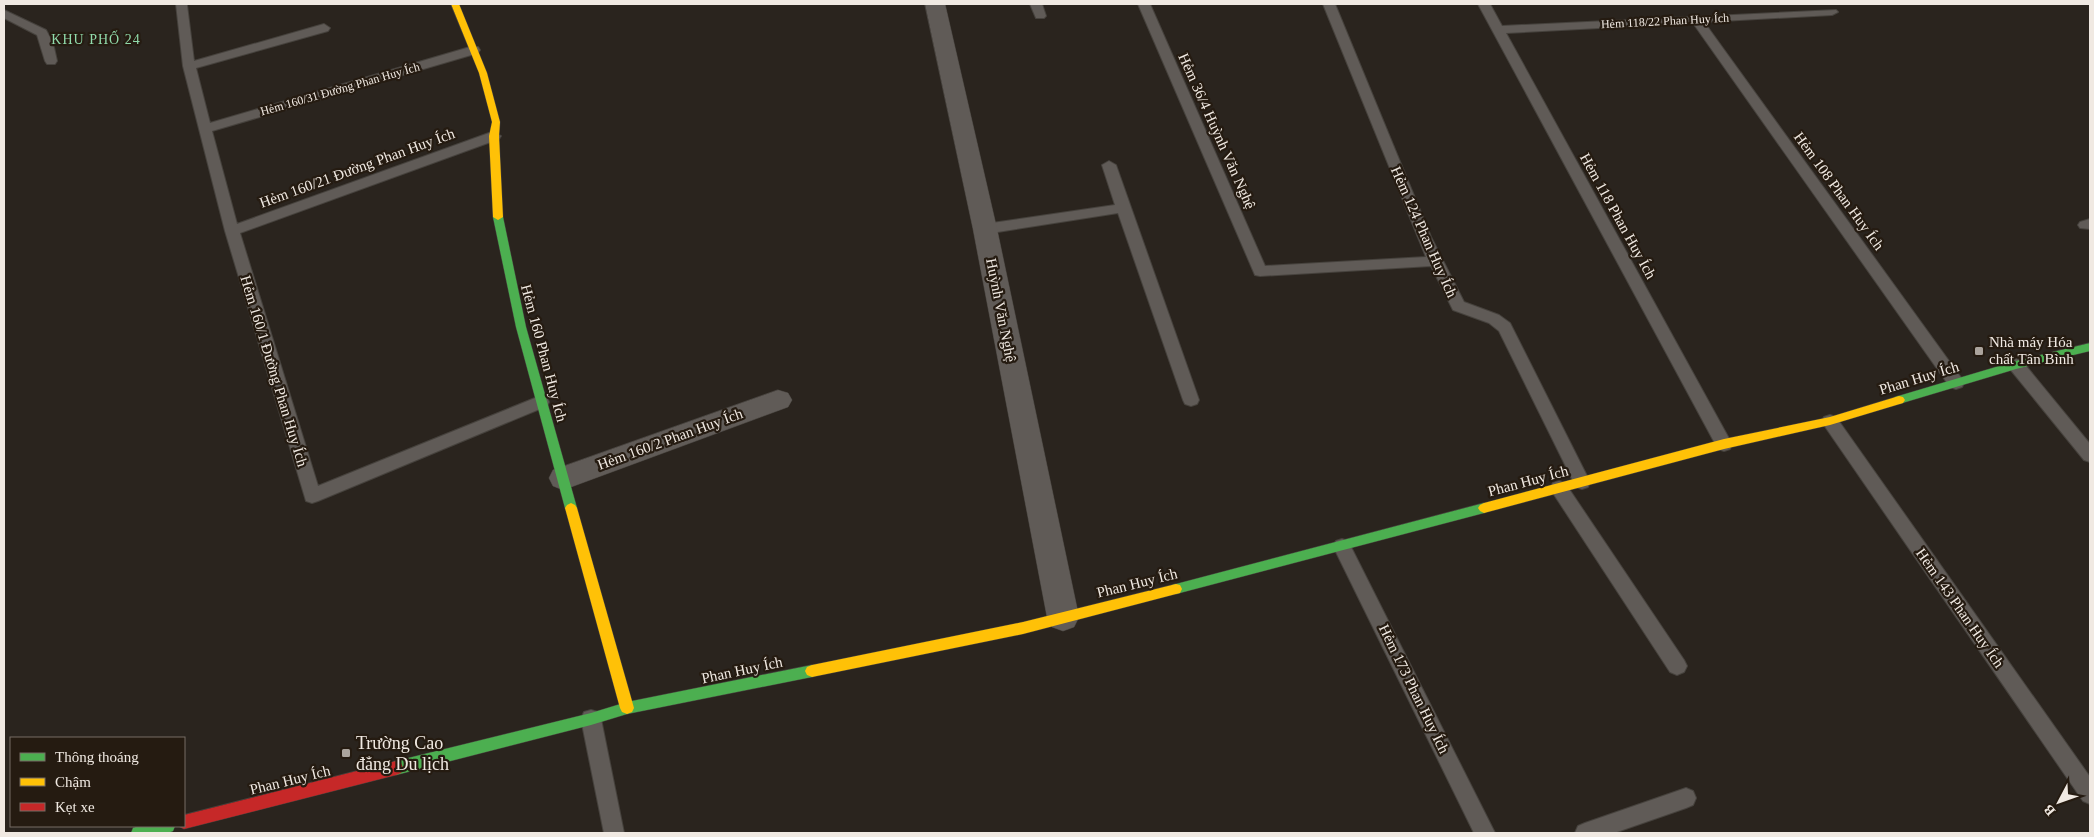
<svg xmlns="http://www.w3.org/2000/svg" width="2094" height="837" font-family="'Times New Roman',serif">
  <rect width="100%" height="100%" fill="#2a241e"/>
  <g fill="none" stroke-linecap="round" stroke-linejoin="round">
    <defs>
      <path id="lane" d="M 176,4 L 187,5 L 194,61 L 324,24 L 330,28 L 328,31 L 196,68 L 210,123 L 470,47 L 478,47 L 480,50 L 478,53 L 212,131 L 237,224 L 489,133 L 494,132 L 501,136 L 499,139 L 240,233 L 318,486 L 535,398 L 541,396 L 547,398 L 549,402 L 547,406 L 318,501 L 312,503 L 306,501 L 225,231 L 183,66 Z
        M 1030,4 L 1042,4 L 1046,16 L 1044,18 L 1036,18 Z
        M 1138,4 L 1150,4 L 1265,266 L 1426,257 L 1323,4 L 1335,4 L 1431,237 L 1464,302 L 1499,315 L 1510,323 L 1590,482 L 1588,487 L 1582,489 L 1576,487 L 1499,331 L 1489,323 L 1453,310 L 1431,266 L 1260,276 L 1255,275 Z
        M 1478,4 L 1490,4 L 1502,26 L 1836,10 L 1838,12 L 1832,15 L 1704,22 L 1962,379 L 1964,383 L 1962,387 L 1956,389 L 1950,387 L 1693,23 L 1506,33 L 1732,444 L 1730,449 L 1724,451 L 1718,449 Z
        M 4,10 L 46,30 L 53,43 L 57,61 L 55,64 L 47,64 L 45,61 L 37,35 L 4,18 Z
        M 1109,161 L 1116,165 L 1199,400 L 1197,404 L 1191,406 L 1185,404 L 1183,400 L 1118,213 L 985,234 L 980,232 L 978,229 L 980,226 L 985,224 L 1115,205 L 1102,165 Z
        M 2090,219 L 2090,229 L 2080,228 L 2078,225 L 2080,222 Z
        M 2016,359 L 2022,361 L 2090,444 L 2090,462 L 2084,460 L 2010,369 L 2008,365 L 2010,361 Z
        M 1830,415 L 1836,417 L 2090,777 L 2090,804 L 2083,801 L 1824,425 L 1822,421 L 1824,417 Z
        M 1559,481 L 1565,483 L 1684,660 L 1687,666 L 1684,672 L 1677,675 L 1670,672 L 1553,493 L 1550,488 L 1553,483 Z
        M 1342,539 L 1348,541 L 1495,833 L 1474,833 L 1333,546 L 1336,541 Z
        M 591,710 L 598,712 L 601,719 L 624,833 L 604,833 L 581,719 L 584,712 Z
        M 1686,788 L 1693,791 L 1696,798 L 1693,805 L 1686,808 L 1614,833 L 1575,833 L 1578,826 L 1585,823 Z"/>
      <path id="street" d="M 925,4 L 945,4 L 997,229 L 1079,617 L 1074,627 L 1063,631 L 1052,627 L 1047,617 L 973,229 Z
        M 778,390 L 788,393 L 792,400 L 788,407 L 563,490 L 553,486 L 549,478 L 553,470 Z"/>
      <path id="fast" d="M 498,214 L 503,217 L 526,327 L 577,508 L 575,511 L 571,513 L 567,511 L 565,508 L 516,327 L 493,217 Z
        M 2090,343 L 2090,351 L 2016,369 L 1899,404 L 1893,400 L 1895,397 L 2016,361 Z
        M 1484,503 L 1488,505 L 1490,508 L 1488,511 L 1484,513 L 1176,594 L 1172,593 L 1170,589 L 1172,585 L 1176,584 Z
        M 812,665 L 817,667 L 819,671 L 817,675 L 812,677 L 627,714 L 591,725 L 396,775 L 391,773 L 389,768 L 391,763 L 396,761 L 591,713 L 627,702 Z
        M 138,826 L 175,826 L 173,831 L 168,833 L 131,833 L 133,828 Z"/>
      <path id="slow" d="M 451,4 L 459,4 L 487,73 L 500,122 L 499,136 L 503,217 L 498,220 L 493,217 L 489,136 L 492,122 L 479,73 Z
        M 1899,396 L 1903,397 L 1905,400 L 1903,403 L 1830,425 L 1724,449 L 1484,513 L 1480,511 L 1478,508 L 1480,505 L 1484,503 L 1724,439 L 1830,417 Z
        M 571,503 L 575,505 L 577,508 L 634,708 L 632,712 L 627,714 L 622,712 L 620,708 L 565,508 L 567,505 Z
        M 1176,584 L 1180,585 L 1182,589 L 1180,593 L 1176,594 L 1023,634 L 812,677 L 807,675 L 805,671 L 807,667 L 812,665 L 1023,622 Z"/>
      <path id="jam" d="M 396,761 L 401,763 L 403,768 L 401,773 L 396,775 L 184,829 L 178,826 L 184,826 L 184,815 Z"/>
    </defs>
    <use href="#lane" stroke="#46423d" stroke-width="2"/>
    <use href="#street" stroke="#46423d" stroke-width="1"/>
    <use href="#fast" stroke="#46423d" stroke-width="1"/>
    <use href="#slow" stroke="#46423d" stroke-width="1"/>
    <use href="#jam" stroke="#46423d" stroke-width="1"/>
    <use href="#lane" fill="#605b57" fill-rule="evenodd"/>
    <use href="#street" fill="#605b57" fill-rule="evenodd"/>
    <use href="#fast" fill="#4caf50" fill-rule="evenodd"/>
    <use href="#slow" fill="#ffc107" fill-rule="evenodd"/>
    <use href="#jam" fill="#c62828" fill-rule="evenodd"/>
  </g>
  <g fill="#aba49d" stroke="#251b11" stroke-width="2">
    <rect x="1974" y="346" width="10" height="10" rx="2.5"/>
    <rect x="341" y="748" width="10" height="10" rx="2.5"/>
  </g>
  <g text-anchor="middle" stroke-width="4.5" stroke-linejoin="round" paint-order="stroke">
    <g font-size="12" fill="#f0e9e2" stroke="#251b11">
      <text transform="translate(1665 21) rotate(-3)" y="4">Hẻm 118/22 Phan Huy Ích</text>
      <text transform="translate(340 89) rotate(-16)" y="4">Hẻm 160/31 Đường Phan Huy Ích</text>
    </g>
    <g font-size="14" letter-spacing="1" fill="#91dbac" stroke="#251b11">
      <text x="96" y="44">KHU PHỐ 24</text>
    </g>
    <g font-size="15" fill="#f0e9e2" stroke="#251b11">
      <text transform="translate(1217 131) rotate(66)" y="5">Hẻm 36/4 Huỳnh Văn Nghệ</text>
      <text transform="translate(357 168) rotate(-20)" y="5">Hẻm 160/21 Đường Phan Huy Ích</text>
      <text transform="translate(1839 191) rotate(54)" y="5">Hẻm 108 Phan Huy Ích</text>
      <text transform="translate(1618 216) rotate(61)" y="5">Hẻm 118 Phan Huy Ích</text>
      <text transform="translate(1424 232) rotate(66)" y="5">Hẻm 124 Phan Huy Ích</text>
      <text transform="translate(1001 310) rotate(79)" y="5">Huỳnh Văn Nghệ</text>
      <text transform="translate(544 353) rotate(75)" y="5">Hẻm 160 Phan Huy Ích</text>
      <text transform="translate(274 371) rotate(73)" y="5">Hẻm 160/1 Đường Phan Huy Ích</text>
      <text transform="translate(1919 378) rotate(-17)" y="5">Phan Huy Ích</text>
      <text transform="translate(670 439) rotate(-20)" y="5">Hẻm 160/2 Phan Huy Ích</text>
      <text transform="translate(1528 481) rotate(-15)" y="5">Phan Huy Ích</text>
      <text transform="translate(1137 583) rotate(-14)" y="5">Phan Huy Ích</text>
      <text transform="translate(1960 608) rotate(55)" y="5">Hẻm 143 Phan Huy Ích</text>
      <text transform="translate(742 670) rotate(-12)" y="5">Phan Huy Ích</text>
      <text transform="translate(1414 689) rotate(64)" y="5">Hẻm 173 Phan Huy Ích</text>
      <text transform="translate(290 780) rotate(-14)" y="5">Phan Huy Ích</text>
    </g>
    <g font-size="15" fill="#f0e9e2" stroke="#251b11" text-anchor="start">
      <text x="1989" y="347">Nhà máy Hóa<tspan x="1989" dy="17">chất Tân Bình</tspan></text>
    </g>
    <g font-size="18" fill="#f0e9e2" stroke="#251b11" text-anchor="start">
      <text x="356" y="749">Trường Cao<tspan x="356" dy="21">đẳng Du lịch</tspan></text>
    </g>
  </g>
  <rect width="2094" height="837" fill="none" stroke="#f0e9e2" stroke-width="10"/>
  <rect x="10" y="737" width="175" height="90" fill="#251b11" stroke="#766d65"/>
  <rect x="20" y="753" width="25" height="8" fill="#4caf50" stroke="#766d65"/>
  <text x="55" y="762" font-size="15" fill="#f0e9e2">Thông thoáng</text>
  <rect x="20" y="778" width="25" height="8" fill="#ffc107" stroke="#766d65"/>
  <text x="55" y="787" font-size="15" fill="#f0e9e2">Chậm</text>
  <rect x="20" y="803" width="25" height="8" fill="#c62828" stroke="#766d65"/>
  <text x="55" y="812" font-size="15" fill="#f0e9e2">Kẹt xe</text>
  <g transform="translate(2059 802) rotate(229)" stroke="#251b11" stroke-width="4" paint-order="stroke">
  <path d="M0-4L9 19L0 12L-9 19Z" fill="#f0e9e2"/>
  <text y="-8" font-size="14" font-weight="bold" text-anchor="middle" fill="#f0e9e2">B</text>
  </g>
</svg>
